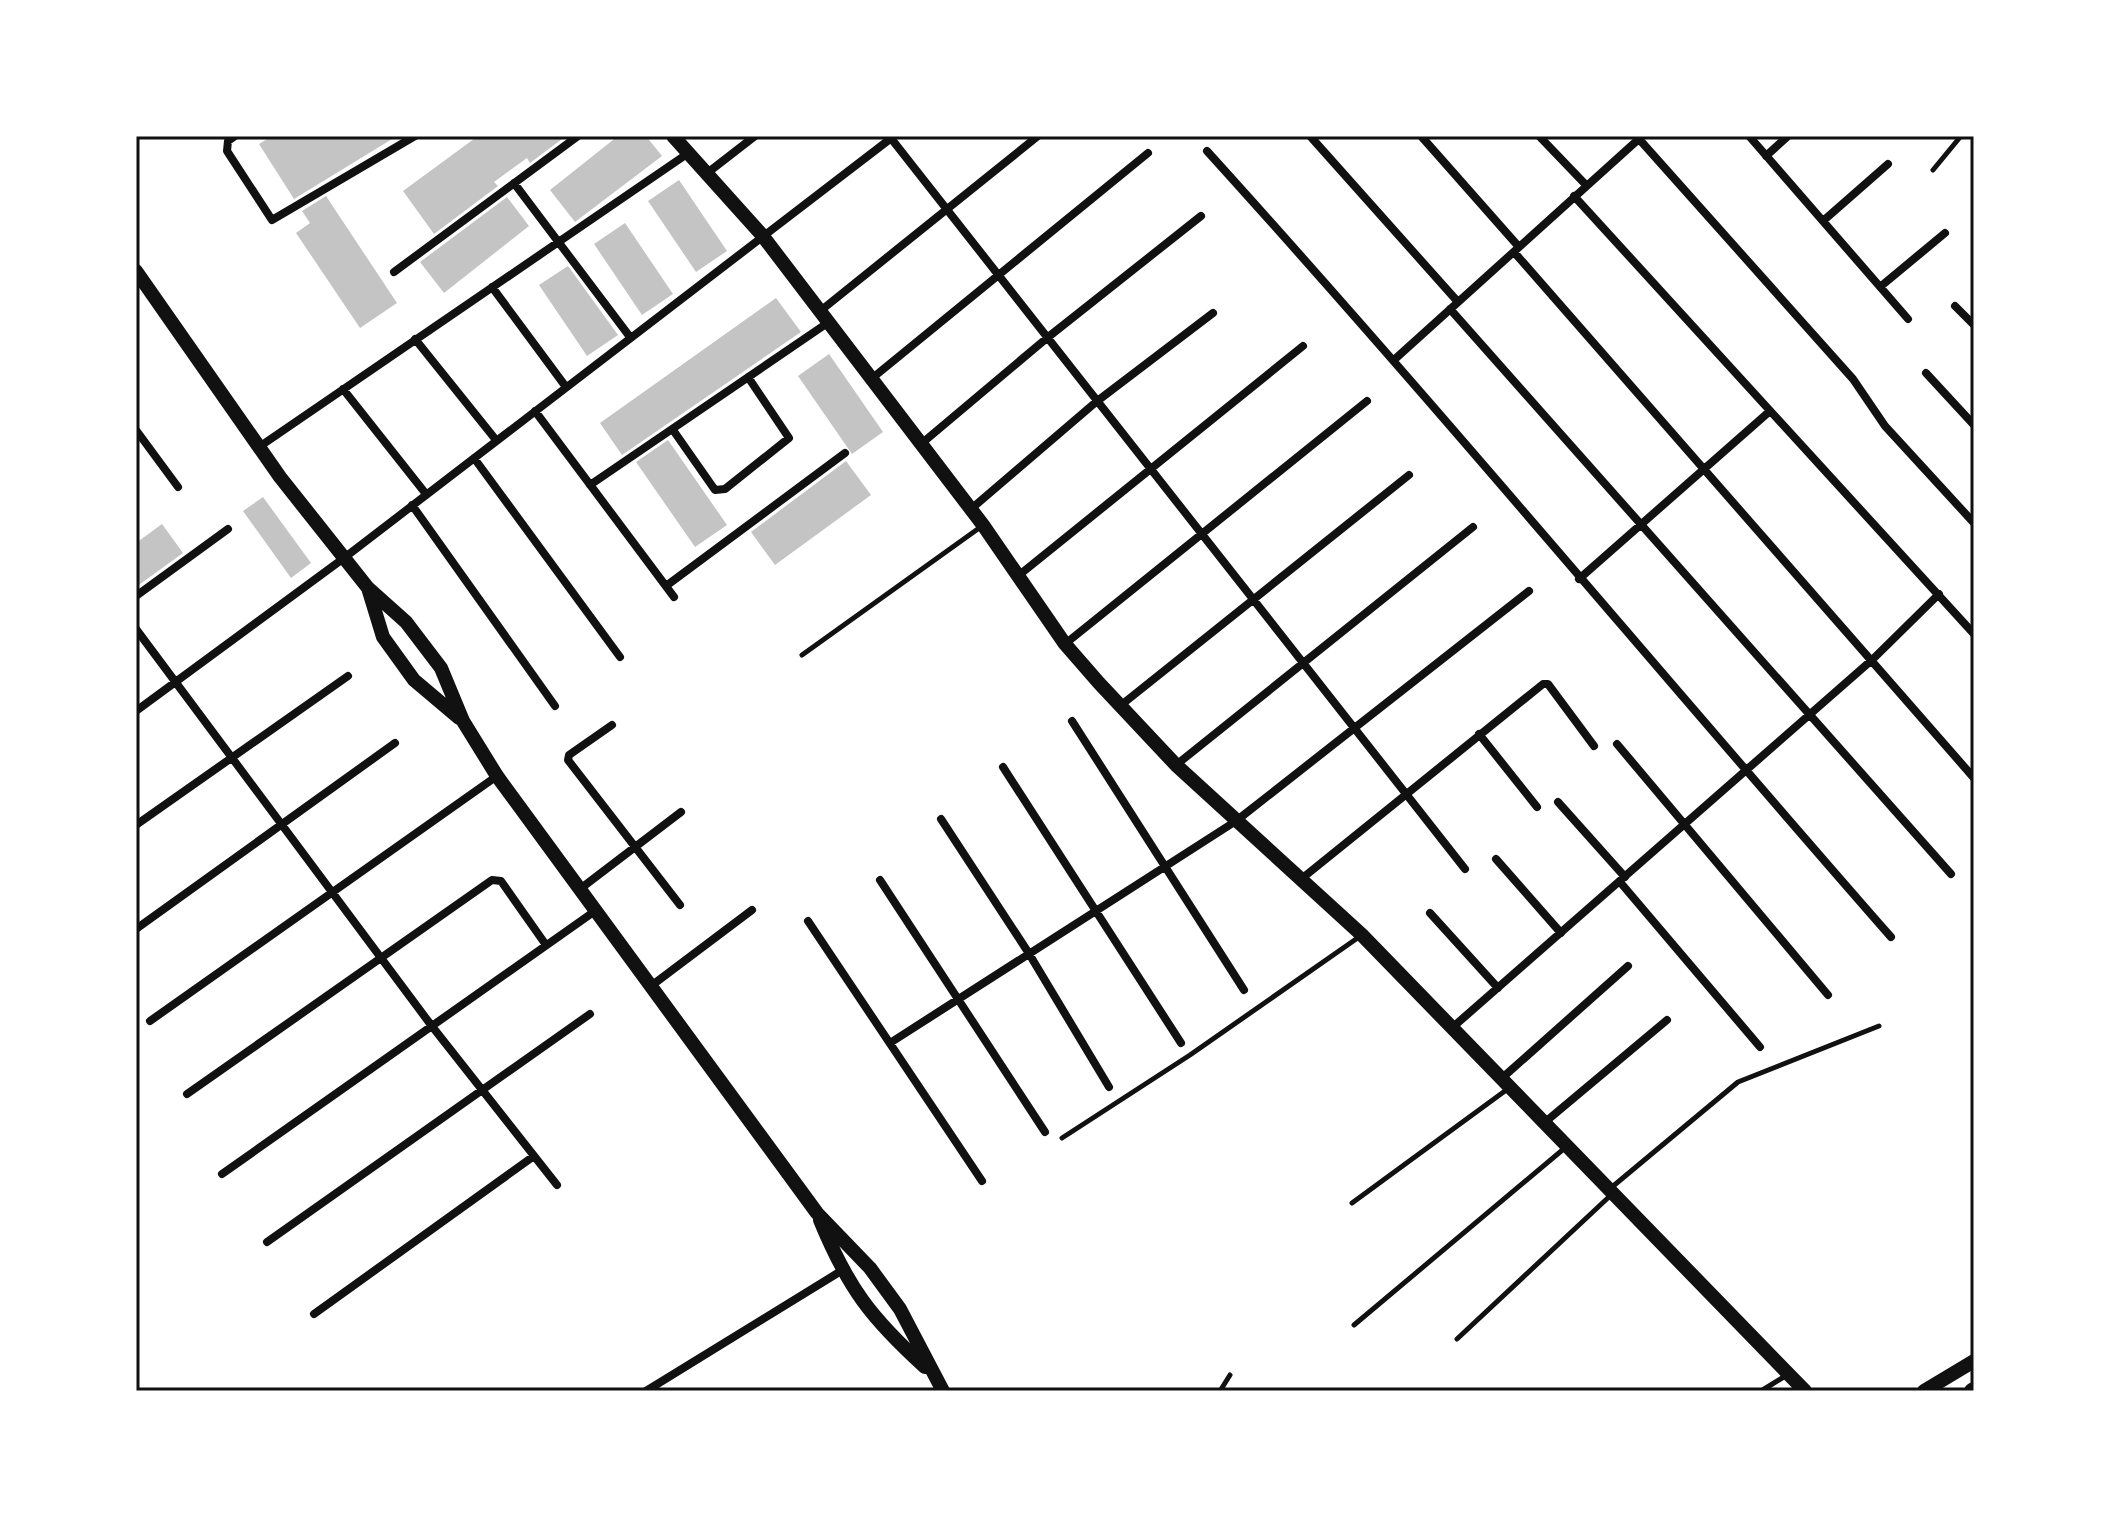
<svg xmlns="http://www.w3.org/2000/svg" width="2110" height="1527" font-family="Montserrat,sans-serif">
  <rect width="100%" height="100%" fill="#fff"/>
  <path fill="#c4c4c4" d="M 272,136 L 397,136 L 294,199 L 259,144 Z
    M 478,136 L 566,136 L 530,163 L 527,158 L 494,182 L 498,186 L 434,234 L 403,191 Z
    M 618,136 L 646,136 L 662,156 L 575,222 L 550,190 Z
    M 679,180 L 727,251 L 696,272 L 648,201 Z
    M 326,196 L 397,303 L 360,328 L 296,233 L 310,223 L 302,211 Z
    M 507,197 L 529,226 L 444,293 L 420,262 Z
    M 625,223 L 673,294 L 642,315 L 594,244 Z
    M 568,266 L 618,335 L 587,356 L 539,285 Z
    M 776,298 L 801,332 L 622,455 L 600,423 Z
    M 829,354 L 883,432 L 852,454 L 798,376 Z
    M 668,440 L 727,525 L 695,547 L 636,462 Z
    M 846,461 L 871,495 L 775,565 L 751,532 Z
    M 263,497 L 311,563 L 291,578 L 243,511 Z
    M 162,524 L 183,553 L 136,587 L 136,543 Z"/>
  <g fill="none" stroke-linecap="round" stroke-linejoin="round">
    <path stroke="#111" stroke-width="5" d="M 1933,170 L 1961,136
      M 802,655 L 982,526
      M 1062,1138 L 1190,1055 L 1359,937
      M 1612,1187 L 1738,1082 L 1879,1026
      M 1352,1203 L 1509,1088
      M 1354,1325 L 1566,1147
      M 1457,1339 L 1611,1195
      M 1220,1391 L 1230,1375
      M 1761,1391 L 1787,1375"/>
    <path stroke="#111" stroke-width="8" d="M 235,136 L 228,141 L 227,151 L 272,220 L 415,136
      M 1310,136 L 1458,302
      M 1421,136 L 1519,247
      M 1539,136 L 1586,185
      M 1749,136 L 1908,319
      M 890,137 L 1465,869
      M 1639,139 L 1853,379 L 1885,426 L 1974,523
      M 1207,151 C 1440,408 1662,676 1891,937
      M 1766,156 L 1788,136
      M 706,174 L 755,136
      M 514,183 L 630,337
      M 1574,196 L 1974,634
      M 1823,221 L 1888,164
      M 1514,252 L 1974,778
      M 394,272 L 578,136
      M 492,287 L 566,387
      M 1880,287 L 1945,233
      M 1955,306 L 1974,325
      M 1450,309 L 1951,874
      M 819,312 L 1038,136
      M 415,339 L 496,440
      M 1395,359 L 1641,137
      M 1926,373 L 1974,425
      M 870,380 L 1148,153
      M 343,389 L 426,494
      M 535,411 L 674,597
      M 136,430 L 178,487
      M 673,430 L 715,490 L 725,489 L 789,438 L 748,377
      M 921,444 L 1047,338 L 1201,216
      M 259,447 L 687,154
      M 474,458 L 620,657
      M 590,485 L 826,324
      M 412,505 L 555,706
      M 971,509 L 1096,402 L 1213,313
      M 1018,576 L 1303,346
      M 1579,579 L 1770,411
      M 666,586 L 845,453
      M 136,596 L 228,529
      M 136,629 L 431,1025 L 557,1185
      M 1065,644 L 1367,401
      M 1120,706 L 1409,475
      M 136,711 L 344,558 L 894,136
      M 1072,721 L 1244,990
      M 612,725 L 569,755 L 568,760 L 680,905
      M 1479,734 L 1537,807
      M 1617,744 L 1828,995
      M 1176,765 L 1473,527
      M 1003,767 L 1181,1043
      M 1558,802 L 1625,877
      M 941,819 L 1028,952 L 1109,1087
      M 136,825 L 348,676
      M 1496,859 L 1561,933
      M 880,880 L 1045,1132
      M 1300,880 L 1543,684 L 1548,684 L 1594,746
      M 1620,882 L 1760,1047
      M 580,889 L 681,812
      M 1430,913 L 1498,988
      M 808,921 L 982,1181
      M 136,929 L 395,743
      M 651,986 L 752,910
      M 150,1021 L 497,776
      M 1453,1027 L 1873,659 L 1939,594
      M 890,1043 L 1236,821 L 1529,591
      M 1501,1079 L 1628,966
      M 187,1094 L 492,880 L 501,881 L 546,945
      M 1544,1123 L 1667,1020
      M 222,1174 L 595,911
      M 267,1242 L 590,1014
      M 314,1314 L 534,1156
      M 646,1391 L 841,1271"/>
    <path stroke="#111" stroke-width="14" d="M 673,136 L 762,235 L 983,525 L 1065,644 L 1099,683 L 1176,765 L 1362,935 L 1805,1391
      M 136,271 L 280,477 L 368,588 L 406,622 L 441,668 L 463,721 L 497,776 L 817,1213 L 870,1268 L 900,1309 L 943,1391
      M 368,588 L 383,637 L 414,680 L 459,718
      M 820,1220 C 848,1288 871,1318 925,1367
      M 1924,1391 L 1974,1361"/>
    <path stroke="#111" stroke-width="16" d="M 1972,1391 L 1974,1390"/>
  </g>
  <rect width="2110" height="1527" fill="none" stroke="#ffffff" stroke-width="276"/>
  <rect x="138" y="138" width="1834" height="1251" fill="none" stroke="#111" stroke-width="3"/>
</svg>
